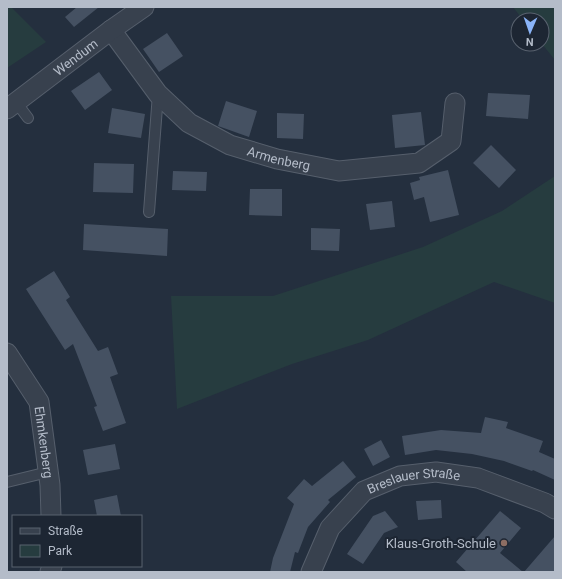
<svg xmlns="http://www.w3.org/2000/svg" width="562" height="579" font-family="Roboto,sans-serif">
  <rect width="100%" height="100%" fill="#242f3e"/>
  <path fill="#263c3f" d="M 7,7 L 11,7 L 46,42 L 7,68 Z
    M 513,7 L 555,7 L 555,60 L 542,44 L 542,20 L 523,20 Z
    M 555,176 L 555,303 L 494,282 L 368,340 L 292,364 L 177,409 L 171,296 L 273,296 L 423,247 L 502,211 Z"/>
  <path fill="#455162" d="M 77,7 L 99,7 L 74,27 L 65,17 Z
    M 167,33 L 183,56 L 159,72 L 143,49 Z
    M 99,72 L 112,90 L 85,110 L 71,91 Z
    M 488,93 L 530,95 L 528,119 L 486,116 Z
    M 226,101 L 257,111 L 249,137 L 218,126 Z
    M 112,108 L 145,114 L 141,138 L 108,133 Z
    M 421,112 L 425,145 L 395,148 L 392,115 Z
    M 277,113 L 304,114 L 303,139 L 277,138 Z
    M 491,145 L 516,170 L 499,188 L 473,163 Z
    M 94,163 L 134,164 L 133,193 L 93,192 Z
    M 448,170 L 459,215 L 430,222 L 424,197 L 414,200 L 410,183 L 420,180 L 419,177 Z
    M 173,171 L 207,172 L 206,191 L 172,190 Z
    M 250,189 L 282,189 L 282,216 L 249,215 Z
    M 392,201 L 395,227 L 370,230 L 366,204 Z
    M 84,224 L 168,229 L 167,256 L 83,250 Z
    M 311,228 L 340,229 L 339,251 L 311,250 Z
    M 54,271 L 70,297 L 66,300 L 98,351 L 108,347 L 118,374 L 110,377 L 126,423 L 103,431 L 94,407 L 97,406 L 73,344 L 65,350 L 26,289 Z
    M 485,417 L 508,422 L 506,428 L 543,441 L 539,452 L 555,459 L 555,480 L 533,470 L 532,471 L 504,461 L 472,454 L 436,450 L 405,455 L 402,436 L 441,430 L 481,433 Z
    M 381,440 L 390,457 L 373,466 L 364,449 Z
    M 115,444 L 120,469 L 88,475 L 83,450 Z
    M 343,461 L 356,477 L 328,500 L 330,502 L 308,527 L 298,553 L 295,552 L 290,572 L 270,572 L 273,558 L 294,504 L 287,498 L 304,479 L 312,486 Z
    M 117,495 L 121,516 L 97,516 L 94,500 Z
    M 441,500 L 442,518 L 418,520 L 416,501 Z
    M 385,511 L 398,527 L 384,533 L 363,564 L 347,554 L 373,516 Z
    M 500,511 L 521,528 L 500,553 L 523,572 L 467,572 L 456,562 Z
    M 555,536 L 555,572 L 524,572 Z"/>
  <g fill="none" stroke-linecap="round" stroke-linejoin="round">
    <defs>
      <path id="lane" d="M 16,102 L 28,118
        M 149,212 L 158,94
        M 7,482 L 48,472"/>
      <g id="street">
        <path id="s1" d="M 111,30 L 158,94 L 189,123 L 230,145 L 277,159 L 339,171 L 419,163 L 451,141 L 455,103"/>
        <path id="s2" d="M 7,109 L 111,30 L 144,7"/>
        <path id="s3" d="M 7,353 L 39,402 L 50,485 L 51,516"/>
        <path d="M 50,572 L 52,566"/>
        <path id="s4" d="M 311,572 L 330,528 L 364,491 L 400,476 L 436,472 L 478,478 L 545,503 L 555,509"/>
      </g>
    </defs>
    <use href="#lane" stroke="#565f6c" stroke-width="12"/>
    <use href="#street" stroke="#565f6c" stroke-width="21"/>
    <use href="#lane" stroke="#38414e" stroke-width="10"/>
    <use href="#street" stroke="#38414e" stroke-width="19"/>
  </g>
  <circle fill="#8d6e63" stroke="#1d2633" stroke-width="1.5" cx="504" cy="543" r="4"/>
  <g text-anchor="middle" stroke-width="4" stroke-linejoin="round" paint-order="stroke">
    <g font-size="13" fill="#b4bcc9" stroke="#1d2633">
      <text dy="5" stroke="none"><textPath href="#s2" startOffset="86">Wendum</textPath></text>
      <text dy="5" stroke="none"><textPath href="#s1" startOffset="219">Armenberg</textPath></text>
      <text dy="5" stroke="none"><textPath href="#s3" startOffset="99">Ehmkenberg</textPath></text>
      <text dy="5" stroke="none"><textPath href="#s4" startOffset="150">Breslauer Straße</textPath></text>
    </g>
    <g font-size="13" fill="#b4bcc9" stroke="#1d2633" text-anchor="end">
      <text x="496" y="548">Klaus-Groth-Schule</text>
    </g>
  </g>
  <rect width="562" height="579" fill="none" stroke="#b4bcc9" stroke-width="16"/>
  <rect x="12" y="515" width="130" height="52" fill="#1d2633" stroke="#59626f"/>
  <rect x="20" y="528" width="20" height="6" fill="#38414e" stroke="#59626f"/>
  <text x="48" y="535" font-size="12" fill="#b4bcc9">Straße</text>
  <rect x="20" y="545" width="20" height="12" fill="#263c3f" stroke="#59626f"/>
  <text x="48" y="555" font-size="12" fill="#b4bcc9">Park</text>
  <g transform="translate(530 32) rotate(182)"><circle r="19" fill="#1d2633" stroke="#59626f"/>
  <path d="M0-3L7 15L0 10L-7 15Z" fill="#8ab4f8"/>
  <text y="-6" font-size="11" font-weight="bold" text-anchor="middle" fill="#b4bcc9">N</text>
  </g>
</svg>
